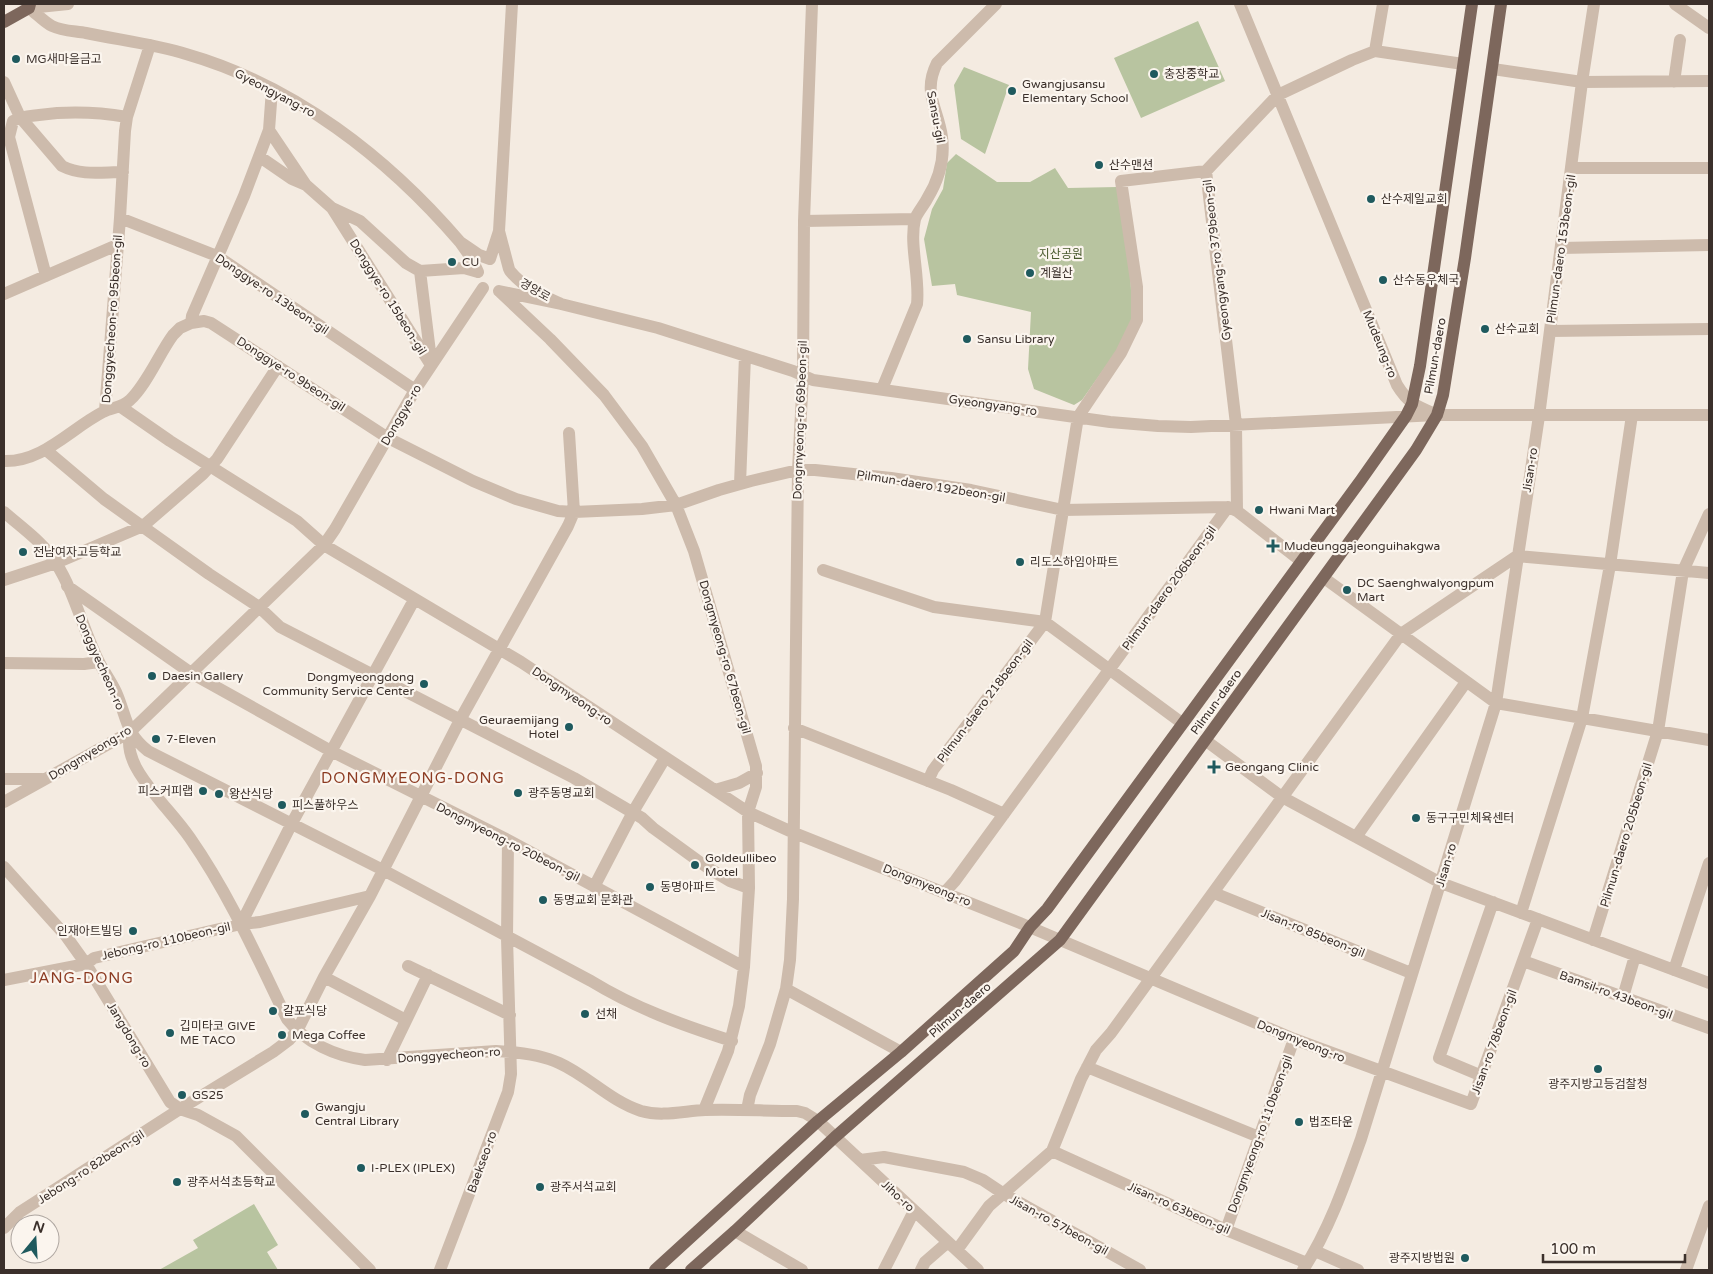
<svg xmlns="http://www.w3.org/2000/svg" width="1713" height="1274" font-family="'Varela Round','Noto Sans KR',sans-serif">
  <rect width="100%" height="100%" fill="#f4ebe1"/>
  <path fill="#b8c4a0" d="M 1198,21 L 1225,81 L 1141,118 L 1114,58 Z
    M 964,67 L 1009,85 L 985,154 L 961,139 L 954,85 Z
    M 956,154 L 997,182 L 1030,182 L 1055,168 L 1068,188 L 1117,187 L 1130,259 L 1132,322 L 1125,339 L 1082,400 L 1074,405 L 1034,389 L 1028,369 L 1031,312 L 957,295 L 955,284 L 932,286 L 924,239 L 932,209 L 943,189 L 947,163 Z
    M 254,1204 L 278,1245 L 267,1252 L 278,1270 L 159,1270 L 198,1248 L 193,1240 Z"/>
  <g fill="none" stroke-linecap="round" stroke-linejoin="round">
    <path stroke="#cdbbac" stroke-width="12" d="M 27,4 L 29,8 C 36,13 44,22 52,26 C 62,31 76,31 86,33 C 119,40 153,44 186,54 C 294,85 387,157 460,242
      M 1240,4 L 1397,385 C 1408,403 1416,406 1435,414
      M 1675,4 L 1709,28
      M 29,8 L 68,4
      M 1375,51 L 1383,4
      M 1493,69 L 1582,82 L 1709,81
      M 4,82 L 20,117 L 62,166 C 82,176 102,172 123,172
      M 1674,82 L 1680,40
      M 272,89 L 269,130 L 306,185
      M 260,157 L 292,179 L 306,185 L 332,208 L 431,365
      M 1572,168 L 1709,168
      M 1206,171 L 1236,424 L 1237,511
      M 1206,171 L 1278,95 L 1352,60 L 1375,51 L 1463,64
      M 332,208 L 360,221 L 406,263 L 420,271
      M 120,218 L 217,256 L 415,390
      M 804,221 L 915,219
      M 499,231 L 509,269
      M 1561,248 L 1709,245
      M 420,271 L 431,360
      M 420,271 L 464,268 L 478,272
      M 478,272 L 472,259 L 460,242 L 479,255 L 490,259 L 499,231 L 512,4
      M 46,276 L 9,137 L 13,121 C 21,116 30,116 39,115 C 69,111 97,112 127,117
      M 499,291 L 550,339 L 604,395 L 642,446 L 676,505 L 694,551 L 756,766 L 756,787 L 748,812 L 749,888 L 744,967 L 739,1006 L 728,1051 L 704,1110
      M 499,291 L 561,304 C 541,295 524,288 510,271
      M 4,294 L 117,245
      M 561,304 L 658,328 L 793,371 L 813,380 L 1110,422 L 1158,426 L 1191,427 L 1437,415 L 1709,415
      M 191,323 L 204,321 L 211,323 L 388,438 L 473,481 L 516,499 L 558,511 L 574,512 L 642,509 L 676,505 L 719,490 L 751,481 L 798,470 L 815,470 L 891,478 L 971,490 L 1063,510 L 1228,507 L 1237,511 L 1301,561
      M 1550,331 L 1709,329
      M 882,389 L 917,304 C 920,277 909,244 915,219 C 917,213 924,205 927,199 C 938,181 945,159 942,137 C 938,108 922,93 937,63 L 996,4
      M 121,407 L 170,441 L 297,521 L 324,545 L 521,662 L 748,812 L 792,832 L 1020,923 L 1294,1039 L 1471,1104 L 1538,919
      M 105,411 L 120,218 L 125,131 L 127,117 L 150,45
      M 46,450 L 104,499 L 209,574 L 259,607 L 280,627 L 574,778 L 642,818 L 653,828 L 708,868 L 730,881 L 749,888
      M 4,461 C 43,462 70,429 103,412 C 112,407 122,408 130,400 C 147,384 159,354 173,335 L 180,328 L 191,323 L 192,316 L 244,196 L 269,130
      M 740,484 L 745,356
      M 4,512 C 22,528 43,542 56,563 C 75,593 83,630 99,662 C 104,672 111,681 116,692 C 127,717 125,733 148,751 L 383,870 L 591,981 C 635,1008 682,1025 732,1041
      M 823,570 L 934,607 L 1045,622 L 1182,723
      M 1324,578 L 1496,703 L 1709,740
      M 4,580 L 56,563 L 143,526 L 203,474 L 217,459 L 278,366
      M 67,586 L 191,673 L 331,751 L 508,840 L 744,967
      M 4,663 L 84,664 L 99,662
      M 794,728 L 951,790 L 1004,814
      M 130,732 C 124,759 145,782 161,802 C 171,814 181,825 190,838 C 229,894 257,957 287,1019 C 306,1043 335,1056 365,1060 L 496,1051 C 517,1052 540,1054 559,1063 C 588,1076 610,1101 641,1111 C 662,1117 684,1111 705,1110 C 736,1109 766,1111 797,1111 L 805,1113 L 818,1121 L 978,1270
      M 1205,740 L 1282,797 L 1441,883 L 1709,983
      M 4,779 L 42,779
      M 928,781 L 933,770 L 1045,622 L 1078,417 L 1121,353 L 1137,320 L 1137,287 L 1121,181 L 1206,171
      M 715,790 L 739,783 L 757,773
      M 4,802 L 130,732 L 324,545 L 335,529 L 415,390 L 483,288
      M 1356,837 L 1466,682
      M 4,867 L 66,936 L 86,964 L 170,1102 L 180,1109 L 198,1115 L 236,1136 L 370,1270
      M 594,887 L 633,812 L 665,758
      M 945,892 L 955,881 L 1228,507
      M 1214,893 L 1411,973
      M 1521,913 L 1582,718 L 1610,565 L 1632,415
      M 241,924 L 292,823 L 414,600
      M 1593,940 L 1658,731 L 1683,571 L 1709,514
      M 1523,961 L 1709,1028
      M 408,966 L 510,1015
      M 1674,970 L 1709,863
      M 324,977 L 406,1020
      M 4,980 L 86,964 L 94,958 L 241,924 L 260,922 L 370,896
      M 786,989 L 901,1052
      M 1623,997 L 1635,956
      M 387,1060 L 428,975
      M 1087,1067 L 1259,1137
      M 1482,1076 L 1439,1058 L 1493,902
      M 747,1110 L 750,1095 L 770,1044 L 786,989 L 790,960 L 793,899 L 798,470 L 803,375 L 804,221 L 812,4
      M 1052,1151 L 1226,1230 L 1307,1263
      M 860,1160 L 884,1157 L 964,1172 L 983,1180 L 1004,1194 L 1140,1270
      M 4,1228 L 20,1212 L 180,1109 L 273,1052 L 289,1040 L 297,1031 L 324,977 L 370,896 L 460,720 L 568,526 L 574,512 L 569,433
      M 1226,1230 L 1294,1039
      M 735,1231 L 802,1270
      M 957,1250 L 989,1206 L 1052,1151 L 1081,1079 L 1096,1050 L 1111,1033 L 1401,634 L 1517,556 L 1709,573
      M 1315,1251 L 1358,1270
      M 440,1270 L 508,1092 L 511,1074 L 507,938 L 508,840
      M 884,1270 L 914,1211
      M 921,1270 L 925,1262 L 948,1242
      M 1303,1270 C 1329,1230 1345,1184 1361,1139 L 1496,703 L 1539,416 L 1582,82 L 1594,4
      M 1686,1270 L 1709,1206"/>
    <path stroke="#7d675c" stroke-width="12" d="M 4,22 L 29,8 L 30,4
      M 655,1270 L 818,1121 L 901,1052 L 1014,951 L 1030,927 L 1047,909 L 1361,480 L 1406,416 L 1412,404 L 1420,366 L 1472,4
      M 691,1270 L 735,1231 L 835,1137 L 1060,940 L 1416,450 L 1437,415 L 1443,395 L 1465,258 L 1501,4"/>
  </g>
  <g fill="#1f5a5e" stroke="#fbf5ee" stroke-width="2">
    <circle cx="16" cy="59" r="5"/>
    <circle cx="1154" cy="74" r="5"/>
    <circle cx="1012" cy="91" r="5"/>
    <circle cx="1099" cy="165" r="5"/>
    <circle cx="1371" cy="199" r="5"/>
    <circle cx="452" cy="262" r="5"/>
    <circle cx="1030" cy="273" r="5"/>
    <circle cx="1383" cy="280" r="5"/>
    <circle cx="1485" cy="329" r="5"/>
    <circle cx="967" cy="339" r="5"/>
    <circle cx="1259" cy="510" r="5"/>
    <path d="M1270.5 538.5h5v5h5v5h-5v5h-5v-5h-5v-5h5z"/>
    <circle cx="23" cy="552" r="5"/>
    <circle cx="1020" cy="562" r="5"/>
    <circle cx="1347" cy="590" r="5"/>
    <circle cx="152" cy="676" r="5"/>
    <circle cx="424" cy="684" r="5"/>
    <circle cx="569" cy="727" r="5"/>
    <circle cx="156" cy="739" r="5"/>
    <path d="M1211.5 759.5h5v5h5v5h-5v5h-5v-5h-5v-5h5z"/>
    <circle cx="203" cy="791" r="5"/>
    <circle cx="518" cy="793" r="5"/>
    <circle cx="219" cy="794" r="5"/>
    <circle cx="282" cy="805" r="5"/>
    <circle cx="1416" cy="818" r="5"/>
    <circle cx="695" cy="865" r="5"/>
    <circle cx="650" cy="887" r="5"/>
    <circle cx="543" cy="900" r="5"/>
    <circle cx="133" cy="931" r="5"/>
    <circle cx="273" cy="1011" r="5"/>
    <circle cx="585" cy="1014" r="5"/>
    <circle cx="170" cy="1033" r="5"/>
    <circle cx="282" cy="1035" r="5"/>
    <circle cx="1598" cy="1069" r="5"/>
    <circle cx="182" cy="1095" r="5"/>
    <circle cx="305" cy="1114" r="5"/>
    <circle cx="1299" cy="1122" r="5"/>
    <circle cx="361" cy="1168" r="5"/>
    <circle cx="177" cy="1182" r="5"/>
    <circle cx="540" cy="1187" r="5"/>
    <circle cx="1465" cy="1258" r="5"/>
  </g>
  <g text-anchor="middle" stroke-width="4.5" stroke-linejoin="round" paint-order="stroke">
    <g font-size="12" fill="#3b302b" stroke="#fbf5ee" text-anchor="start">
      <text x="26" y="63">MG새마을금고</text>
      <text x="1164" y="78">충장중학교</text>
      <text x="1022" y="88">Gwangjusansu<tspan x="1022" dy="14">Elementary School</tspan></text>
      <text x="1109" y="169">산수맨션</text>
      <text x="1381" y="203">산수제일교회</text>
      <text x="462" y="266">CU</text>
      <text x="1040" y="277">계월산</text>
      <text x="1393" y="284">산수동우체국</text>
      <text x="1495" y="333">산수교회</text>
      <text x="977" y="343">Sansu Library</text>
      <text x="1269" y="514">Hwani Mart</text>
      <text x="1284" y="550">Mudeunggajeonguihakgwa</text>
      <text x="33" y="556">전남여자고등학교</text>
      <text x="1030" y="566">리도스하임아파트</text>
      <text x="1357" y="587">DC Saenghwalyongpum<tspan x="1357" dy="14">Mart</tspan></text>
      <text x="162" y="680">Daesin Gallery</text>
      <text x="414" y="681" text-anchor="end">Dongmyeongdong<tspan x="414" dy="14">Community Service Center</tspan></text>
      <text x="559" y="724" text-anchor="end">Geuraemijang<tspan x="559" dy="14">Hotel</tspan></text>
      <text x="166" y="743">7-Eleven</text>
      <text x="1225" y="771">Geongang Clinic</text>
      <text x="193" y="795" text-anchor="end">피스커피랩</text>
      <text x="528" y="797">광주동명교회</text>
      <text x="229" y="798">왕산식당</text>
      <text x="292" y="809">피스풀하우스</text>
      <text x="1426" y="822">동구구민체육센터</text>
      <text x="705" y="862">Goldeullibeo<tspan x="705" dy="14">Motel</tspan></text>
      <text x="660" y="891">동명아파트</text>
      <text x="553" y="904">동명교회 문화관</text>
      <text x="123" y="935" text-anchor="end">인재아트빌딩</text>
      <text x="283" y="1015">갈포식당</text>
      <text x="595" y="1018">선채</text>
      <text x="180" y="1030">깁미타코 GIVE<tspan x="180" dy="14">ME TACO</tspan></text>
      <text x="292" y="1039">Mega Coffee</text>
      <text x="1598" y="1088" text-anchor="middle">광주지방고등검찰청</text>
      <text x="192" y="1099">GS25</text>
      <text x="315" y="1111">Gwangju<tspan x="315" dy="14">Central Library</tspan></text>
      <text x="1309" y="1126">법조타운</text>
      <text x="371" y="1172">I-PLEX (IPLEX)</text>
      <text x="187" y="1186">광주서석초등학교</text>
      <text x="550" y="1191">광주서석교회</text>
      <text x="1455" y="1262" text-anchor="end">광주지방법원</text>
    </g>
    <g font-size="12" fill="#3b302b" stroke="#fbf5ee">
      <text transform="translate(275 93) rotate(28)" y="4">Gyeongyang-ro</text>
      <text transform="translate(936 117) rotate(79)" y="4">Sansu-gil</text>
      <text transform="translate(1561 249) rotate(-82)" y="4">Pilmun-daero 153beon-gil</text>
      <text transform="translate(1217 260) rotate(-97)" y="4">Gyeongyang-ro 379beon-gil</text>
      <text transform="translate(535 290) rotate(30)" y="4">경양로</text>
      <text transform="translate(272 294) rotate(34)" y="4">Donggye-ro 13beon-gil</text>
      <text transform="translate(388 297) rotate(58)" y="4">Donggye-ro 15beon-gil</text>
      <text transform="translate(112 319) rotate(-86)" y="4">Donggyecheon-ro 95beon-gil</text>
      <text transform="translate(1380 344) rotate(68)" y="4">Mudeung-ro</text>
      <text transform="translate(1435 356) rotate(-80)" y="4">Pilmun-daero</text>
      <text transform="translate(291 374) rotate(33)" y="4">Donggye-ro 9beon-gil</text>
      <text transform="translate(993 405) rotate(8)" y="4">Gyeongyang-ro</text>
      <text transform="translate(401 415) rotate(-60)" y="4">Donggye-ro</text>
      <text transform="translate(800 420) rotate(-88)" y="4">Dongmyeong-ro 69beon-gil</text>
      <text transform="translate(1530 470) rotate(-81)" y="4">Jisan-ro</text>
      <text transform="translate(931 486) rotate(9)" y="4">Pilmun-daero 192beon-gil</text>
      <text transform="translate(1169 588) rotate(-54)" y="4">Pilmun-daero 206beon-gil</text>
      <text transform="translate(725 657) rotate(74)" y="4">Dongmyeong-ro 67beon-gil</text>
      <text transform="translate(100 662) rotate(66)" y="4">Donggyecheon-ro</text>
      <text transform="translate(572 696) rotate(34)" y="4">Dongmyeong-ro</text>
      <text transform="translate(985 701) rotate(-53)" y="4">Pilmun-daero 218beon-gil</text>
      <text transform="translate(1216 702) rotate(-54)" y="4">Pilmun-daero</text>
      <text transform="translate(90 753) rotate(-31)" y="4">Dongmyeong-ro</text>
      <text transform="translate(1626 835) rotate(-73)" y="4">Pilmun-daero 205beon-gil</text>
      <text transform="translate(508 842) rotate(27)" y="4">Dongmyeong-ro 20beon-gil</text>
      <text transform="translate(1446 865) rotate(-73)" y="4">Jisan-ro</text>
      <text transform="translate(927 885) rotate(22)" y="4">Dongmyeong-ro</text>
      <text transform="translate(1313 933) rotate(22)" y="4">Jisan-ro 85beon-gil</text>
      <text transform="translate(166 941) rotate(-13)" y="4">Jebong-ro 110beon-gil</text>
      <text transform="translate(1616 995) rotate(20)" y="4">Bamsil-ro 43beon-gil</text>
      <text transform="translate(960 1010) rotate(-41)" y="4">Pilmun-daero</text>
      <text transform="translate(129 1035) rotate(59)" y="4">Jangdong-ro</text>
      <text transform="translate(1301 1041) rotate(22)" y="4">Dongmyeong-ro</text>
      <text transform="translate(1494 1042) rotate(-70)" y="4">Jisan-ro 78beon-gil</text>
      <text transform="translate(449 1055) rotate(-4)" y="4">Donggyecheon-ro</text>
      <text transform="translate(1260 1134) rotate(-70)" y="4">Dongmyeong-ro 110beon-gil</text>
      <text transform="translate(482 1162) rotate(-70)" y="4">Baekseo-ro</text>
      <text transform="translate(91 1167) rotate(-33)" y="4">Jebong-ro 82beon-gil</text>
      <text transform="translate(898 1196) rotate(43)" y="4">Jiho-ro</text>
      <text transform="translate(1179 1208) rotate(24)" y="4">Jisan-ro 63beon-gil</text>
      <text transform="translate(1059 1225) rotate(29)" y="4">Jisan-ro 57beon-gil</text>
    </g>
    <g font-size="12" fill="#4a5a2e" stroke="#fbf5ee">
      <text x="1061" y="258">지산공원</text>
    </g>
    <g font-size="15" letter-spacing="1" fill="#8c3b22" stroke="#fbf5ee">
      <text x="413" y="783">DONGMYEONG-DONG</text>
      <text x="82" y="983">JANG-DONG</text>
    </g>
  </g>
  <rect width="1713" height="1274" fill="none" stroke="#3b302b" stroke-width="10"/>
  <g transform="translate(35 1239) rotate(18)"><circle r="24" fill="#fbf5ee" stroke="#aea6a0"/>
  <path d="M0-4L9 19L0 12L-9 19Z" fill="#1f5a5e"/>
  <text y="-8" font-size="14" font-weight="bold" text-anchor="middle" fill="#3b302b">N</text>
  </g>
  <path d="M1543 1254v8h142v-8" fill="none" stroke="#3b302b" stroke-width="2.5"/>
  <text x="1550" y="1254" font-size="15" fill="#3b302b" stroke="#fbf5ee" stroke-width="4" paint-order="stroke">100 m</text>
</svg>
